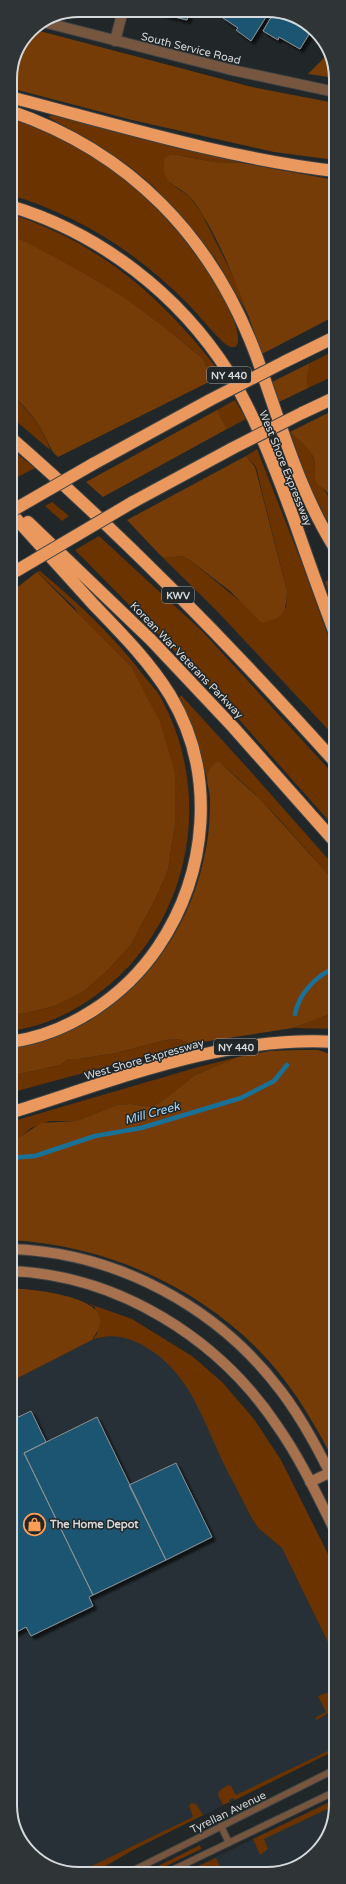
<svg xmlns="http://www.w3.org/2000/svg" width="346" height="1884" font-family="'Varela Round',sans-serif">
  <defs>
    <filter id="shadow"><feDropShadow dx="3.5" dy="3.5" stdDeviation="1" flood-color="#0009"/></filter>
  </defs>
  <rect width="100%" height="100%" fill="#212628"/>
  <path fill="#263036" d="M 114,1335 L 134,1340 L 148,1348 L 166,1361 L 178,1374 L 195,1400 L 251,1517 L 258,1528 L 282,1548 L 336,1659 L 336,1750 L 133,1850 L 94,1873 L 66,1873 L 27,1851 L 11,1813 L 10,1382 L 92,1340 Z
    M 336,1799 L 336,1809 L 316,1854 L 275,1873 L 183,1873 Z"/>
  <path fill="#6a3300" d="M 52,115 L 242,163 L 214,162 L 172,154 L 170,183 L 190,197 L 201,212 L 237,284 L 249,316 L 215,258 L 196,233 L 152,185 L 130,167 L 101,147 L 48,117 Z
    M 10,118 C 103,146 179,217 225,301 C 230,312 243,336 236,347 L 230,347 L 224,343 C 211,331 200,316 187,303 C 139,254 77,214 10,195 Z
    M 10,214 C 102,243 165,300 222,375 L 213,380 L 203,359 L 168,330 L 22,240 L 10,236 Z
    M 336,350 L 336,375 L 308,388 L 307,377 L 310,363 Z
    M 10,392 C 27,410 43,426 50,450 L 10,416 Z
    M 235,400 L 246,419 L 227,429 L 217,410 Z
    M 290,432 L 311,451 L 322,487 L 336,507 L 336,537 L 310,487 Z
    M 10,448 L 35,468 L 10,481 Z
    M 257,449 L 301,561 L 336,658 L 336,738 L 216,610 L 161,556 L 165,558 L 182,556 L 191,561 L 241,602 L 286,608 L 287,591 L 263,496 L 256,467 L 246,456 Z
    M 52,502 L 69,516 L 62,521 L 45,506 Z
    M 99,536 L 202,631 L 336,777 L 336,829 L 211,688 L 75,550 Z
    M 40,571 C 78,603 114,636 144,676 C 150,684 158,691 162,700 C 215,799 189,926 99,993 C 73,1013 42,1027 10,1031 L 10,1015 L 21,1014 L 55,1006 L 83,992 L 107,971 L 130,946 L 155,900 L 168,870 L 175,824 L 175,773 L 74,607 L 37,572 Z
    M 336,574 L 336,613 L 325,582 Z
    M 181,695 L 253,774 L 336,868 L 336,883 C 298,842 263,796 218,762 L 210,769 L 207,778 L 194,733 L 179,698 Z
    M 336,1012 L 336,1029 L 293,1028 Z
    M 179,1039 L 190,1044 L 10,1093 L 10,1076 L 60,1065 L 68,1059 L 78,1059 L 116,1053 L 166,1040 Z
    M 238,1057 L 195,1075 L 162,1101 L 151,1107 L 130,1104 L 117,1105 L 76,1121 L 50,1121 L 31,1128 L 23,1135 L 10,1141 L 10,1122 L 195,1068 Z
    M 87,1303 L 132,1319 L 192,1356 L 222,1382 L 254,1419 L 281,1460 L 336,1570 L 336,1659 L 282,1548 L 258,1528 L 251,1517 C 242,1498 231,1479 222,1460 C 202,1417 188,1371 144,1346 C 126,1336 111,1333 92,1340 L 97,1334 L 95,1307 Z
    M 329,1692 C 337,1705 329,1716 315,1720 L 316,1717 L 326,1712 L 318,1696 Z
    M 336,1747 L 336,1750 L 235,1800 L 233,1798 L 229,1800 L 230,1802 L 223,1805 L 218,1795 L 219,1791 L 228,1785 L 231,1786 L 236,1795 Z
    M 336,1799 L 336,1805 L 264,1839 L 268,1849 L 260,1855 L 253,1839 Z
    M 191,1803 L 196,1804 L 203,1815 L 133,1850 L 94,1873 L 77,1873 L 193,1817 L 189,1806 Z
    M 200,1845 L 201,1849 L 152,1873 L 144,1873 Z
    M 216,1858 L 223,1873 L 215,1873 L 211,1865 L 194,1873 L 183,1873 Z"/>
  <path fill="#763c08" d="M 32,29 L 252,87 L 335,103 L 335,160 L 274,152 L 132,120 L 10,88 L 10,75 Z
    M 328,54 L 335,71 L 335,78 L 308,74 Z
    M 172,154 L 214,162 L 242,163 L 335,180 L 335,316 L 262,354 C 245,306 228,256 201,212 C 198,207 194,201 190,197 C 174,182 162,187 164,158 Z
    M 10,236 L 22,240 L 78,270 L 123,297 L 168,330 L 203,359 L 213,380 L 58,457 C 48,448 49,442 42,431 C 34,416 22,404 10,392 Z
    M 310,363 L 307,377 L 308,388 L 279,402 L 272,382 Z
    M 336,409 L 336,507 C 331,499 327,489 318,485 C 313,475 316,473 315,464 C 314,450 300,442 290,432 Z
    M 217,410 L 227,429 L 103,497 L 86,482 Z
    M 246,456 L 255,467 L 287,591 C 286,613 284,618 262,623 L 230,591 L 191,561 L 182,556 L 165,558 L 161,556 L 127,520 Z
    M 37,572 L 131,667 L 160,722 L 175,773 L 175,824 L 168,870 L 155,900 L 130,946 L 107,971 L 83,992 L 55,1006 L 21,1014 L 10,1015 L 10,593 Z
    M 218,761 L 261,800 L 336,883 L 336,1012 L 293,1028 L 190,1044 L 179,1039 L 166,1040 L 116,1053 L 78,1059 L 68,1059 L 60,1065 L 10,1076 L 10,1048 C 110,1035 187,950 205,853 C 209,836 210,817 210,799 C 210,792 207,785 207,778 C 208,770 212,765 218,761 Z
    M 299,1050 L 318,1050 L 336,1056 L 336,1465 C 317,1428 296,1391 268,1360 C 203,1288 107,1245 10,1240 L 10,1141 L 23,1135 L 41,1123 L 76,1121 L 117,1105 L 130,1104 L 151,1107 L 162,1101 L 195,1075 L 238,1057 L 270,1051 Z
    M 10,1288 C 30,1289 96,1295 100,1318 C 101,1327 96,1333 92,1340 L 10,1382 Z"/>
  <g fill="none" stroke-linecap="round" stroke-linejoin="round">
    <path stroke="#1a7198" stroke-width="4.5" d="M 295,1014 C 299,993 316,976 336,967
      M 10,1158 L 35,1156 L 95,1136 L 141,1128 L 241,1098 L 274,1081 L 287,1065"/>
  </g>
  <path fill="#1b5571" stroke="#8a8f93" filter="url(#shadow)" d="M 274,12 L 284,12 L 290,16 L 289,17 L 311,31 L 300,49 L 279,37 L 278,40 L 263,31 Z
    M 189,13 L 187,20 L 162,14 Z
    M 226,13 L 259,13 L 266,17 L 251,41 L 236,30 L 238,28 L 223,18 Z
    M 31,1411 L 46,1442 L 24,1453 L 93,1595 L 89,1597 L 93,1606 L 31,1636 L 26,1627 L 11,1635 L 10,1421 Z
    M 97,1417 L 166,1560 L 93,1595 L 24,1453 Z
    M 176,1463 L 212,1537 L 166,1560 L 129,1485 Z"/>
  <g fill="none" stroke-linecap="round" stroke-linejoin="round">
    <defs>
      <path id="lane" d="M 221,1826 L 229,1843
        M 128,1873 L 336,1769
        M 166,1873 L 336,1791"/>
      <path id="street" d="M 43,22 L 232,70 L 335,92
        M 115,41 L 122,14"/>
      <path id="secondary" d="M 10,1249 C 116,1252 218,1307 281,1391 C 303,1420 320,1453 336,1485
        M 10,1271 C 118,1275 219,1338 278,1427 C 301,1460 318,1497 336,1533
        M 310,1482 L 329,1473"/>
      <path id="highway" d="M 10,97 C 118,125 225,158 335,171
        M 10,111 C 130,152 212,237 256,355 C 280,421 298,490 336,550
        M 10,206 C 100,233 179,294 229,373 C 256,418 275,468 293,517 C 307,557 321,597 336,636
        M 284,362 L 335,337
        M 302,413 L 336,397
        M 10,437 C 126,538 233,648 336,763
        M 93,464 L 210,400
        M 133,502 L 233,448
        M 10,512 C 38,543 66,574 94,605 C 121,633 149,661 170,695 C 217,773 208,873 158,947 C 125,996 69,1034 10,1042
        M 28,522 L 151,640 L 233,727 L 336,843
        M 10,1113 C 116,1080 224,1035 336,1042"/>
    </defs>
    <use href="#lane" stroke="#3e4345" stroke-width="8"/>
    <use href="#street" stroke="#3e4345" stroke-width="12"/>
    <use href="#secondary" stroke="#3e4345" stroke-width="12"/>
    <use href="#highway" stroke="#3e4345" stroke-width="14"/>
    <use href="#lane" stroke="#775640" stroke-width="6"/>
    <use href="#street" stroke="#775640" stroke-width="10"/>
    <use href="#secondary" stroke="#a6714c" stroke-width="10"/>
    <use href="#highway" stroke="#ea985d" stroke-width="12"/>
    <defs>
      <path id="highway-bridge" d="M 210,400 L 284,362
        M 233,448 L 302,413
        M 10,512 L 93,464
        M 16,571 L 133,502"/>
    </defs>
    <use href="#highway-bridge" stroke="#3e4345" stroke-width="14" stroke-linecap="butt"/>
    <use href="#highway-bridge" stroke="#ea985d" stroke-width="12"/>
  </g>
  <defs>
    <symbol id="shop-ring" viewBox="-11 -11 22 22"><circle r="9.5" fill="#212628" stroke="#fd9d55" stroke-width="1.5"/><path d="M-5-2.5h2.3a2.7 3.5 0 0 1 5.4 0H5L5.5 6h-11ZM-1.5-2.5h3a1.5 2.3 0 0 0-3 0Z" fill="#fd9d55"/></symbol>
  </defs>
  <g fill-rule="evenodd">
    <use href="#shop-ring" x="22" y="1512" width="25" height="25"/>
  </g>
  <g text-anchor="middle" stroke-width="3" stroke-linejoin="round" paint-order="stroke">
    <g fill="#212628" stroke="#a0a3a5" stroke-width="1">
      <rect x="207" y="367" width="44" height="16" rx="3"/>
      <rect x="162" y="587" width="32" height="16" rx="3"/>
      <rect x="214" y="1039" width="44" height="16" rx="3"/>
    </g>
    <g font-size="10" font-weight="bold" fill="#d6d9db">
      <text x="229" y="379">NY 440</text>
      <text x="178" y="599">KWV</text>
      <text x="236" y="1051">NY 440</text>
    </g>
    <g font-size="11" fill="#d6d9db" stroke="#212628">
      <text transform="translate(191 48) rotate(14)" y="4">South Service Road</text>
      <text transform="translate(286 468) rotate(68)" y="4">West Shore Expressway</text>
      <text transform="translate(187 660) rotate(46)" y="4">Korean War Veterans Parkway</text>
      <text transform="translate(144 1059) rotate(-16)" y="4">West Shore Expressway</text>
      <text transform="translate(228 1812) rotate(-26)" y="4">Tyrellan Avenue</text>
    </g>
    <g font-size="11" font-weight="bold" fill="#d6d9db" stroke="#212628" text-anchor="start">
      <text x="50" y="1528">The Home Depot</text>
    </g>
    <g font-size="12" font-style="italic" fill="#a8d7f2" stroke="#212628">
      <text transform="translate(152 1113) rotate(-15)" y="4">Mill Creek</text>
    </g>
  </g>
  <path d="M0 0H346V1884H0ZM79 17H267A62 62 0 0 1 329 79V1805A62 62 0 0 1 267 1867H79A62 62 0 0 1 17 1805V79A62 62 0 0 1 79 17Z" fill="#2f3436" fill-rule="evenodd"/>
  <path fill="none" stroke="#d6d9db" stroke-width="2" d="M79 17H267A62 62 0 0 1 329 79V1805A62 62 0 0 1 267 1867H79A62 62 0 0 1 17 1805V79A62 62 0 0 1 79 17Z"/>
</svg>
